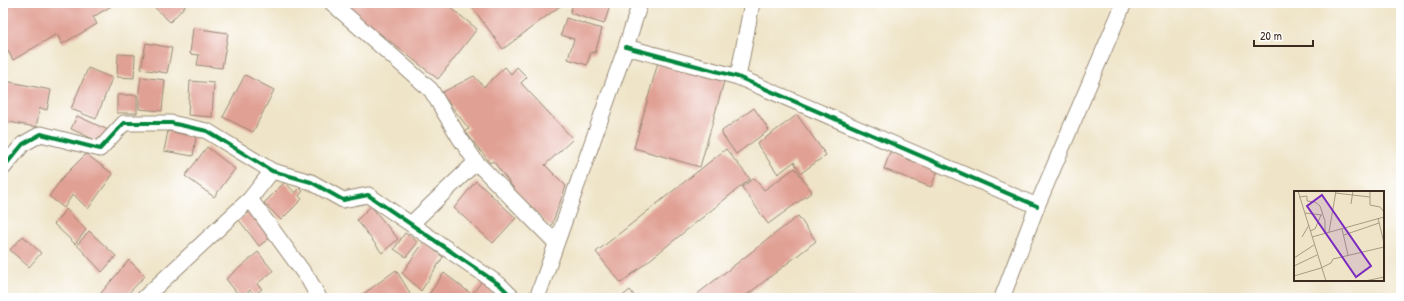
<svg xmlns="http://www.w3.org/2000/svg" width="1404" height="301" font-family="'Patrick Hand',sans-serif">
  <rect width="100%" height="100%" fill="#fff"/>
  <filter id="ink" filterUnits="userSpaceOnUse"><feTurbulence type="fractalNoise" baseFrequency=".025" numOctaves="2"/><feDisplacementMap in="SourceGraphic" scale="8" xChannelSelector="R" yChannelSelector="G"/><feConvolveMatrix kernelMatrix="1 2 1 2 8 2 1 2 1" color-interpolation-filters="sRGB"/></filter>
  <filter id="wash" filterUnits="userSpaceOnUse"><feTurbulence type="fractalNoise" baseFrequency=".012" numOctaves="4" result="noise"/><feDisplacementMap in="SourceGraphic" scale="16" xChannelSelector="R" yChannelSelector="G"/><feGaussianBlur stdDeviation="0.9" result="paint"/><feColorMatrix in="noise" values="0 0 0 0 0 0 0 0 0 0 0 0 0 0 0 0 0 1.4 0 .05"/><feComposite in="paint" operator="in"/></filter>
  <g filter="url(#wash)">
    <rect width="100%" height="100%" fill="#efe4c8"/>
    <g id="blocks">
      <path fill="#e1a094" d="M 3,3 L 112,3 L 113,5 L 93,17 L 97,24 L 62,44 L 57,34 L 13,60 L 3,42 Z
        M 150,3 L 188,3 L 170,22 Z
        M 347,3 L 445,3 L 477,29 L 438,79 L 345,6 Z
        M 469,3 L 564,3 L 503,49 Z
        M 573,3 L 611,3 L 604,24 L 570,13 Z
        M 566,18 L 602,29 L 595,53 L 591,52 L 587,65 L 568,59 L 574,39 L 561,35 Z
        M 193,28 L 228,33 L 222,68 L 197,65 L 199,55 L 190,54 Z
        M 146,43 L 172,48 L 167,73 L 141,69 Z
        M 118,54 L 135,55 L 134,78 L 117,77 Z
        M 659,59 L 725,78 L 700,167 L 634,148 Z
        M 505,67 L 511,74 L 517,67 L 527,77 L 521,83 L 573,139 L 545,165 L 566,186 L 551,227 L 522,199 L 493,161 L 490,163 L 465,131 L 469,129 L 441,93 L 474,76 L 484,87 Z
        M 88,68 L 112,78 L 96,119 L 71,109 Z
        M 245,75 L 274,90 L 253,132 L 223,117 Z
        M 141,77 L 165,80 L 162,111 L 139,109 L 139,91 Z
        M 5,81 L 51,90 L 47,110 L 40,108 L 36,127 L 3,121 L 3,89 Z
        M 190,81 L 214,83 L 212,117 L 188,115 Z
        M 117,95 L 137,95 L 137,113 L 117,113 Z
        M 754,108 L 769,130 L 736,154 L 722,134 L 722,131 Z
        M 797,115 L 826,155 L 801,173 L 794,162 L 778,174 L 757,144 Z
        M 77,116 L 108,130 L 102,143 L 71,129 Z
        M 168,131 L 196,137 L 193,156 L 164,151 Z
        M 207,147 L 235,169 L 214,197 L 185,176 Z
        M 726,149 L 750,179 L 621,283 L 596,252 Z
        M 891,150 L 939,168 L 931,187 L 884,169 Z
        M 86,154 L 113,174 L 88,209 L 73,194 L 64,208 L 49,196 L 64,176 Z
        M 795,168 L 812,192 L 768,224 L 742,187 L 754,178 L 764,190 Z
        M 476,181 L 516,218 L 493,243 L 454,208 Z
        M 285,182 L 295,193 L 300,188 L 303,191 L 299,196 L 302,199 L 281,220 L 264,203 Z
        M 371,206 L 398,239 L 382,253 L 357,220 Z
        M 66,209 L 86,230 L 75,244 L 54,224 Z
        M 251,211 L 271,237 L 259,246 L 239,220 Z
        M 798,216 L 816,241 L 743,298 L 692,298 Z
        M 89,231 L 116,256 L 102,272 L 77,245 Z
        M 405,233 L 418,242 L 406,257 L 394,249 Z
        M 23,236 L 41,253 L 29,267 L 10,250 Z
        M 424,242 L 443,257 L 421,291 L 402,273 Z
        M 258,252 L 273,271 L 257,284 L 262,289 L 254,295 L 250,290 L 241,298 L 226,279 Z
        M 129,260 L 145,276 L 124,298 L 105,298 L 101,293 Z
        M 396,270 L 410,293 L 404,298 L 358,298 Z
        M 444,273 L 470,293 L 466,298 L 426,298 Z
        M 483,280 L 506,298 L 469,298 Z
        M 630,290 L 636,298 L 620,298 Z"/>
    </g>
  </g>
  <g filter="url(#ink)">
    <use href="#blocks" fill-opacity="0" stroke="#958773" stroke-width="1"/>
    <g fill="none" stroke-linecap="round" stroke-linejoin="round">
      <defs>
        <path id="street" d="M 332,3 L 431,90 L 459,137 L 476,162 L 556,243
          M 626,47 L 738,77 L 1037,206
          M 738,77 L 752,3
          M 3,168 L 23,144 L 41,134 L 100,149 L 124,123 L 171,123 L 207,131 L 272,171 L 311,182 L 343,200 L 368,195 L 500,285 L 513,298
          M 250,199 L 309,280 L 319,298
          M 411,224 L 476,162
          M 144,298 L 250,199 L 272,171
          M 537,298 L 626,47 L 640,3
          M 1002,298 L 1037,206 L 1124,3"/>
      </defs>
      <use href="#street" stroke="#958773" stroke-width="17"/>
      <use href="#street" stroke="#fff" stroke-width="15"/>
      <defs>
        <path id="cycleway" d="M 626,47 L 738,77 L 1037,206
          M 3,168 L 23,144 L 41,134 L 100,149 L 124,123 L 171,123 L 207,131 L 272,171 L 311,182 L 343,200 L 368,195 L 500,285 L 513,298"/>
      </defs>
      <use href="#cycleway" stroke="#fff" stroke-width="6"/>
      <use href="#cycleway" stroke="#00873e" stroke-width="4"/>
    </g>
  </g>
  <g transform="translate(1294 191)">
    <rect width="90" height="90" fill="#efe4c8"/>
    <path fill="none" stroke="#a79a84" stroke-width="1" d="M 4,0 L 32,90M 76,0 L 76,14 L 86,16 L 90,21M 41,2 L 76,6M 5,6 L 13,5 L 13,10 L 21,11 L 26,15 L 31,30 L 31,42M 57,13 L 59,0M 11,22 L 28,24M 84,27 L 90,52M 48,38 L 54,64M 16,40 L 21,38 L 27,24M 35,41 L 42,0M 50,44 L 85,32M 8,46 L 15,34M 18,46 L 90,26M 0,67 L 20,54M 0,75 L 23,64M 0,85 L 27,77 L 37,72 L 39,68 L 90,56M 71,90 L 90,86"/>
    <path fill="#7b2cbf" fill-opacity="0.15" stroke="#7b2cbf" stroke-width="2" d="M 28,4 L 77,75 L 62,86 L 13,15 Z"/>
    <rect width="90" height="90" fill="none" stroke="#3b2a1e" stroke-width="2"/>
  </g>
  <rect width="1404" height="301" fill="none" stroke="#fff" stroke-width="16"/>
  <path d="M1254 40v6h59v-6" fill="none" stroke="#3b2a1e" stroke-width="2"/>
  <text x="1260" y="40" font-size="12" fill="#3b2a1e" stroke="#ffffff" stroke-width="3" paint-order="stroke">20 m</text>
</svg>
